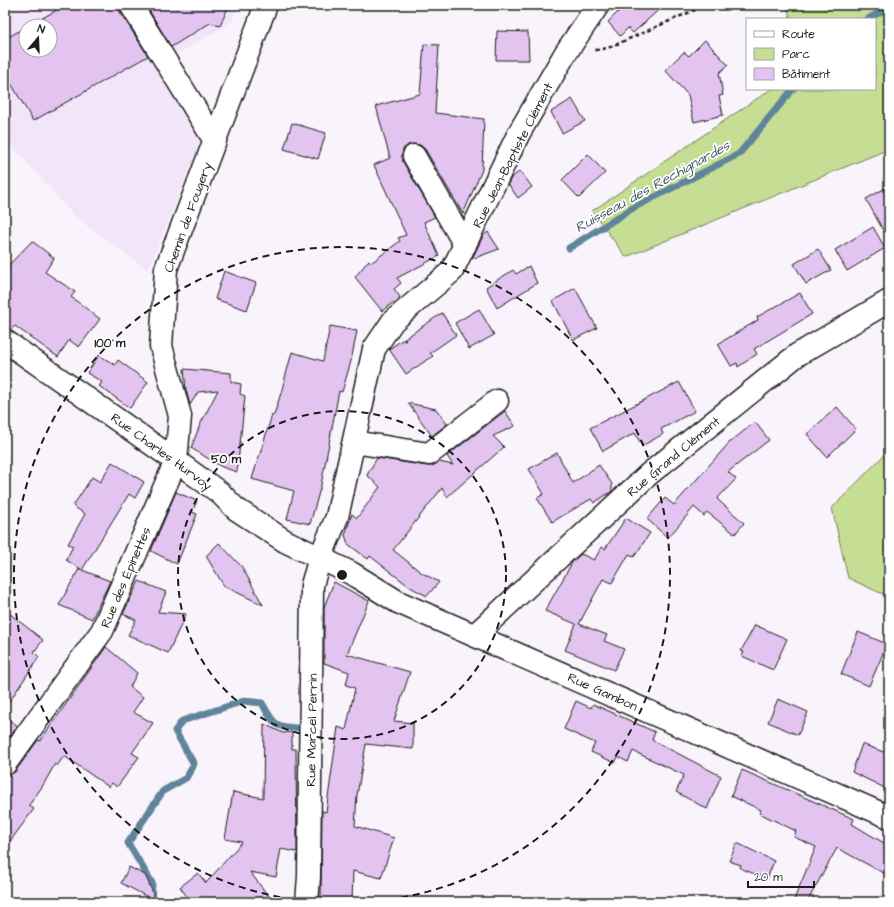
<svg xmlns="http://www.w3.org/2000/svg" width="894" height="907" font-family="'Architects Daughter',sans-serif">
  <rect width="100%" height="100%" fill="#f9f3fc"/>
  <filter id="ink" filterUnits="userSpaceOnUse"><feTurbulence type="fractalNoise" baseFrequency=".025" numOctaves="2"/><feDisplacementMap in="SourceGraphic" scale="8" xChannelSelector="R" yChannelSelector="G"/><feConvolveMatrix kernelMatrix="1 2 1 2 8 2 1 2 1" color-interpolation-filters="sRGB"/></filter>
  <g filter="url(#ink)">
    <path fill="#f2e5f9" fill-rule="evenodd" d="M 5,5 L 238,5 L 231,23 L 156,66 L 202,139 L 148,270 L 74,216 L 5,138 ZM 26,26 L 50,26 L 50,50 L 26,50 Z"/>
    <path fill="#c6de94" stroke="#717d58" d="M 786,5 L 889,5 L 889,149 L 626,257 L 592,211 L 771,89 L 875,89 L 875,19 L 791,19 Z
      M 889,450 L 889,597 L 848,578 L 832,508 Z"/>
    <g fill="none" stroke-linecap="round" stroke-linejoin="round">
      <path stroke="#60859a" stroke-width="7" d="M 868,19 L 889,7
        M 569,248 L 633,208 L 739,154 L 793,89
        M 151,902 L 152,883 L 128,843 L 163,791 L 186,778 L 194,764 L 175,731 L 182,721 L 244,701 L 262,703 C 274,725 275,728 301,728"/>
    </g>
    <path fill="#e3c4f1" stroke="#1c1c1c" d="M 66,5 L 119,5 L 120,12 L 148,56 L 33,121 L 5,73 L 5,39 L 26,27 L 26,50 L 50,50 L 50,26 L 28,26 Z
      M 146,5 L 229,5 L 220,26 L 210,23 L 171,47 Z
      M 625,5 L 664,5 L 633,33 L 628,28 L 620,36 L 608,22 Z
      M 497,31 L 528,32 L 529,60 L 496,60 Z
      M 705,40 L 728,65 L 719,73 L 723,95 L 719,96 L 723,115 L 694,122 L 688,95 L 665,70 L 684,52 L 689,56 Z
      M 424,44 L 439,45 L 435,113 L 484,119 L 482,170 L 463,214 L 425,149 L 420,145 L 414,144 L 408,145 L 403,149 L 402,156 L 403,162 L 435,217 L 424,222 L 439,256 L 397,278 L 401,283 L 394,289 L 400,297 L 382,311 L 355,277 L 369,260 L 371,263 L 400,241 L 398,238 L 406,235 L 374,165 L 390,158 L 376,106 L 420,94 Z
      M 572,99 L 585,121 L 562,133 L 551,112 Z
      M 292,123 L 326,133 L 318,159 L 284,149 Z
      M 588,154 L 605,173 L 579,198 L 562,180 Z
      M 520,171 L 532,187 L 518,198 L 508,184 L 511,178 Z
      M 889,186 L 889,241 L 866,199 Z
      M 873,227 L 885,248 L 847,271 L 835,250 Z
      M 488,232 L 499,249 L 472,259 L 483,236 Z
      M 32,241 L 54,258 L 45,272 L 75,292 L 71,297 L 100,319 L 79,347 L 69,340 L 58,357 L 15,326 L 10,330 L 5,329 L 5,269 Z
      M 818,249 L 831,270 L 806,284 L 794,264 Z
      M 529,266 L 537,283 L 497,308 L 486,287 L 513,270 L 516,274 Z
      M 224,271 L 256,283 L 247,310 L 215,299 Z
      M 575,288 L 597,328 L 573,340 L 553,301 Z
      M 800,293 L 812,314 L 754,349 L 757,354 L 738,367 L 737,363 L 731,366 L 718,344 L 758,320 L 757,317 Z
      M 479,309 L 494,335 L 469,349 L 455,323 Z
      M 442,313 L 456,335 L 430,353 L 433,356 L 406,374 L 389,349 L 402,340 L 406,341 L 404,339 Z
      M 330,326 L 357,331 L 351,361 L 342,392 L 339,391 L 321,485 L 310,524 L 287,519 L 294,491 L 252,479 L 272,415 L 274,415 L 281,393 L 292,352 L 323,361 Z
      M 99,355 L 115,365 L 118,360 L 148,382 L 130,408 L 99,386 L 102,382 L 87,373 Z
      M 184,369 L 231,373 L 231,382 L 241,384 L 240,394 L 245,396 L 237,472 L 222,467 L 191,448 L 200,425 L 218,390 L 198,392 L 190,405 L 186,390 Z
      M 679,382 L 695,411 L 661,429 L 663,434 L 642,446 L 635,433 L 603,451 L 590,428 Z
      M 408,403 L 436,409 L 447,424 L 432,436 Z
      M 837,407 L 856,429 L 827,457 L 807,434 Z
      M 505,411 L 515,426 L 493,436 L 504,447 L 447,497 L 442,488 L 393,550 L 422,573 L 439,582 L 427,596 L 410,587 L 370,556 L 368,559 L 348,544 L 345,535 L 352,514 L 357,518 L 380,487 L 367,475 L 377,458 L 427,466 L 432,466 L 439,462 L 453,465 L 447,456 Z
      M 755,422 L 769,440 L 728,472 L 736,479 L 717,499 L 744,523 L 735,534 L 707,512 L 704,516 L 694,507 L 668,538 L 647,519 L 665,498 L 674,505 L 729,443 Z
      M 557,453 L 573,483 L 599,465 L 612,484 L 612,491 L 594,503 L 591,499 L 552,522 L 537,498 L 544,494 L 529,469 Z
      M 112,462 L 144,482 L 135,498 L 129,494 L 82,570 L 110,581 L 92,619 L 59,605 L 79,569 L 81,569 L 66,560 L 73,546 L 68,544 L 85,514 L 73,506 L 92,477 L 100,482 Z
      M 176,492 L 197,501 L 192,512 L 197,514 L 177,564 L 151,551 Z
      M 626,518 L 650,533 L 634,557 L 629,554 L 612,583 L 603,579 L 579,624 L 607,635 L 604,641 L 624,649 L 614,670 L 565,650 L 576,624 L 545,611 L 573,561 L 581,554 L 594,560 L 602,547 L 605,549 Z
      M 219,543 L 242,567 L 263,605 L 224,586 L 206,556 Z
      M 139,581 L 166,592 L 158,612 L 186,614 L 168,653 L 128,635 L 136,620 L 123,614 Z
      M 334,582 L 369,601 L 347,654 L 410,672 L 394,721 L 413,723 L 413,749 L 366,744 L 357,795 L 355,826 L 394,838 L 381,878 L 353,871 L 352,902 L 321,902 L 322,811 L 326,812 L 338,727 L 346,730 L 355,688 L 346,685 L 349,672 L 324,663 L 324,607 Z
      M 5,610 L 43,640 L 34,652 L 39,657 L 5,708 Z
      M 755,625 L 787,639 L 773,670 L 742,656 L 744,652 L 741,651 Z
      M 858,632 L 887,644 L 869,686 L 841,674 Z
      M 106,647 L 137,673 L 130,687 L 143,697 L 133,712 L 153,723 L 132,753 L 139,757 L 117,787 L 112,783 L 109,787 L 64,756 L 57,766 L 55,764 L 42,787 L 29,805 L 34,809 L 5,848 L 5,776 L 15,772 L 38,740 L 40,741 Z
      M 778,699 L 808,712 L 798,735 L 768,722 Z
      M 576,701 L 591,708 L 593,704 L 655,732 L 652,740 L 721,776 L 707,809 L 676,792 L 684,775 L 633,751 L 628,762 L 618,757 L 615,763 L 591,752 L 595,743 L 564,729 Z
      M 5,717 L 18,726 L 5,743 Z
      M 264,724 L 283,733 L 292,732 L 292,749 L 296,749 L 297,852 L 281,849 L 276,877 L 250,872 L 273,902 L 189,902 L 190,901 L 180,887 L 198,873 L 206,883 L 242,842 L 225,839 L 233,792 L 263,798 Z
      M 862,744 L 889,754 L 889,790 L 852,772 Z
      M 742,770 L 854,819 L 852,824 L 889,846 L 889,876 L 837,848 L 807,902 L 793,902 L 816,847 L 794,837 L 796,831 L 759,813 L 761,810 L 731,796 Z
      M 737,843 L 774,861 L 767,879 L 740,868 L 741,865 L 729,861 Z
      M 129,867 L 145,875 L 157,902 L 121,883 Z"/>
    <g fill="none" stroke-linecap="round" stroke-linejoin="round">
      <defs>
        <path id="minor" d="M 131,5 L 215,141
          M 414,156 L 465,245
          M 5,341 L 176,461 L 220,493 L 236,509 L 285,541 L 351,573 L 398,602 L 889,817
          M 354,442 L 429,454 L 497,401
          M 475,635 L 649,474 L 797,355 L 889,301
          M 5,764 L 102,631 L 176,461 L 180,416 L 161,346 L 166,269 L 266,5
          M 307,902 L 309,877 L 312,585 L 320,558 L 337,517 L 374,349 L 393,321 L 452,271 L 519,133 L 565,54 L 598,5"/>
      </defs>
      <use href="#minor" stroke="#1c1c1c" stroke-width="25"/>
      <path stroke="#1c1c1c" stroke-width="2.5" stroke-dasharray="4 3" stroke-linecap="butt" d="M 595,50 L 608,48 L 706,5"/>
      <use href="#minor" stroke="#fff" stroke-width="22"/>
    </g>
  </g>
  <g fill="none" stroke="#1c1c1c" stroke-width="2" stroke-dasharray="7 5">
    <circle cx="342" cy="575" r="164"/>
    <path d="M316 902A328 328 0 1 1 368 902"/>
  </g>
  <g text-anchor="middle" stroke-width="3.5" stroke-linejoin="round" paint-order="stroke">
    <g font-size="13" fill="#1c1c1c" stroke="#fff">
      <text transform="translate(512 155) rotate(-63)" y="5">Rue Jean-Baptiste Clément</text>
      <text transform="translate(187 217) rotate(-70)" y="5">Chemin de Fougery</text>
      <text transform="translate(162 451) rotate(36)" y="5">Rue Charles Hurvoy</text>
      <text transform="translate(673 456) rotate(-40)" y="5">Rue Grand Clément</text>
      <text transform="translate(125 577) rotate(-67)" y="5">Rue des Épinettes</text>
      <text transform="translate(603 691) rotate(24)" y="5">Rue Gambon</text>
      <text transform="translate(311 730) rotate(-89)" y="5">Rue Marcel Perrin</text>
    </g>
    <g font-size="14" font-style="italic" fill="#445966" stroke="#fff">
      <text transform="translate(652 186) rotate(-29)" y="5">Ruisseau des Rechignardes</text>
    </g>
  </g>
  <circle cx="342" cy="575" r="6" fill="#1c1c1c" stroke="#fff" stroke-width="2"/>
  <g font-size="12" text-anchor="middle" font-weight="bold" fill="#1c1c1c" stroke="#fff" stroke-width="3.5" stroke-linejoin="round" paint-order="stroke">
    <text x="110" y="347">100 m</text>
    <text x="226" y="463">50 m</text>
  </g>
  <rect width="894" height="907" fill="none" stroke="#fff" stroke-width="20"/>
  <rect x="10" y="10" width="874" height="887" fill="none" stroke="#1c1c1c" stroke-width="1.5" filter="url(#ink)"/>
  <rect x="746" y="18" width="130" height="72" fill="#ffffff" stroke="#a4a4a4"/>
  <rect x="754" y="31" width="20" height="6" fill="#ffffff" stroke="#a4a4a4"/>
  <text x="782" y="38" font-size="12" fill="#1c1c1c">Route</text>
  <rect x="754" y="48" width="20" height="12" fill="#c6de94" stroke="#a4a4a4"/>
  <text x="782" y="58" font-size="12" fill="#1c1c1c">Parc</text>
  <rect x="754" y="68" width="20" height="12" fill="#e3c4f1" stroke="#a4a4a4"/>
  <text x="782" y="78" font-size="12" fill="#1c1c1c">Bâtiment</text>
  <g transform="translate(38 38) rotate(19)"><circle r="19" fill="#ffffff" stroke="#a4a4a4"/>
  <path d="M0-3L7 15L0 10L-7 15Z" fill="#1c1c1c"/>
  <text y="-6" font-size="11" font-weight="bold" text-anchor="middle" fill="#1c1c1c">N</text>
  </g>
  <path d="M748 881v6h66v-6" fill="none" stroke="#1c1c1c" stroke-width="2"/>
  <text x="754" y="881" font-size="12" fill="#1c1c1c" stroke="#ffffff" stroke-width="3" paint-order="stroke">20 m</text>
</svg>
